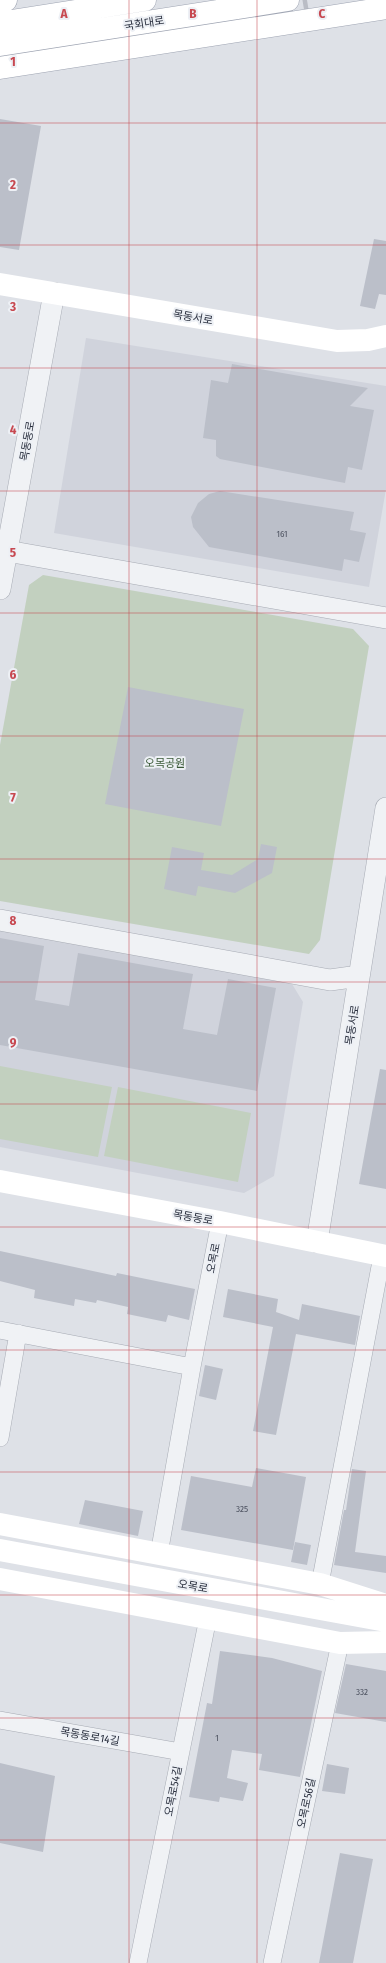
<svg xmlns="http://www.w3.org/2000/svg" width="386" height="1963" font-family="'Fira Sans Condensed','Noto Sans KR',sans-serif">
  <rect width="100%" height="100%" fill="#dee1e7"/>
  <path fill="#d0d3dc" d="M 86,338 L 386,386 L 386,489 L 369,587 L 54,533 Z
    M 0,930 L 292,984 L 303,1002 L 274,1176 L 244,1193 L 0,1147 Z"/>
  <path fill="#c2d0bf" d="M 43,575 L 353,629 L 369,646 L 320,940 L 309,954 L 0,901 L 0,745 L 29,585 Z
    M 0,1066 L 112,1087 L 98,1157 L 0,1139 Z
    M 118,1087 L 251,1113 L 238,1182 L 104,1156 Z"/>
  <path fill="#bbbfc9" d="M 0,119 L 41,126 L 19,250 L 0,247 Z
    M 374,239 L 386,241 L 386,295 L 379,294 L 375,309 L 360,306 Z
    M 232,364 L 368,388 L 350,406 L 374,410 L 362,470 L 348,467 L 345,483 L 220,459 L 216,456 L 216,440 L 203,438 L 211,380 L 228,383 Z
    M 220,491 L 354,512 L 350,530 L 366,533 L 359,562 L 344,559 L 342,571 L 209,547 L 193,527 L 191,517 L 198,503 L 209,494 Z
    M 128,687 L 244,709 L 221,826 L 105,804 Z
    M 261,844 L 277,847 L 272,873 L 235,893 L 198,886 L 196,896 L 164,889 L 172,847 L 204,853 L 201,870 L 232,875 L 258,859 Z
    M 0,938 L 44,946 L 35,1000 L 69,1006 L 78,953 L 193,974 L 183,1029 L 217,1035 L 228,979 L 276,988 L 257,1091 L 0,1045 Z
    M 380,1069 L 386,1070 L 386,1189 L 359,1184 Z
    M 0,1251 L 116,1276 L 117,1273 L 195,1289 L 189,1320 L 168,1315 L 166,1322 L 127,1314 L 128,1307 L 97,1300 L 96,1303 L 75,1299 L 74,1306 L 34,1298 L 35,1290 L 0,1281 Z
    M 228,1289 L 278,1299 L 276,1312 L 299,1320 L 302,1304 L 360,1316 L 355,1345 L 296,1334 L 276,1435 L 253,1431 L 273,1327 L 223,1317 Z
    M 205,1365 L 223,1369 L 216,1400 L 199,1396 Z
    M 256,1468 L 306,1477 L 293,1550 L 181,1530 L 191,1476 L 252,1487 Z
    M 352,1469 L 366,1471 L 355,1552 L 386,1556 L 386,1573 L 334,1565 L 344,1510 L 346,1510 Z
    M 85,1500 L 143,1511 L 138,1536 L 79,1524 Z
    M 295,1542 L 311,1545 L 307,1565 L 291,1562 Z
    M 220,1651 L 272,1658 L 322,1671 L 300,1777 L 259,1770 L 262,1754 L 232,1750 L 227,1778 L 248,1783 L 243,1801 L 220,1797 L 219,1802 L 189,1797 L 207,1703 L 212,1704 Z
    M 346,1664 L 386,1671 L 386,1722 L 335,1713 Z
    M 0,1763 L 55,1776 L 43,1852 L 0,1843 Z
    M 327,1764 L 349,1768 L 345,1794 L 322,1791 Z
    M 340,1853 L 373,1859 L 353,1963 L 319,1963 Z"/>
  <g fill="none" stroke-linecap="round" stroke-linejoin="round">
    <path stroke="#babdc5" stroke-width="22" stroke-dasharray="22 11" stroke-linecap="butt" d="M 270,6 L 307,0"/>
    <defs>
      <path id="minor" d="M 0,1330 L 192,1367
        M 0,1438 L 18,1333
        M 159,1554 L 192,1367 L 220,1222
        M 320,1584 L 382,1256
        M 0,1720 L 181,1752
        M 138,1963 L 208,1618
        M 272,1963 L 340,1643"/>
      <path id="tertiary" d="M 7,551 L 386,618
        M 0,589 L 54,293
        M 0,920 L 330,980 L 359,976
        M 317,1242 L 386,808"/>
      <path id="primary" d="M 0,1 L 6,0
        M 0,23 L 145,0
        M 0,45 L 288,0
        M 0,68 L 386,8"/>
    </defs>
    <use href="#minor" stroke="#a7abb4" stroke-width="18"/>
    <use href="#tertiary" stroke="#a7abb4" stroke-width="22"/>
    <use href="#primary" stroke="#9ea4b2" stroke-width="23"/>
    <use href="#minor" stroke="#f0f2f5" stroke-width="17"/>
    <use href="#tertiary" stroke="#f0f2f5" stroke-width="21"/>
    <path stroke="#fff" stroke-width="22" d="M 0,284 L 337,341 L 368,340 L 386,336
      M 0,1181 L 220,1222 L 386,1256
      M 0,1524 L 320,1584 L 386,1605
      M 0,1550 L 386,1621
      M 0,1579 L 340,1643 L 386,1642"/>
    <use href="#primary" stroke="#fff" stroke-width="22"/>
  </g>
  <path fill="none" stroke="#c74850" stroke-width="1" stroke-opacity="0.55" d="M 129,0 L 129,1963M 257,0 L 257,1963M 0,123 L 386,123M 0,245 L 386,245M 0,368 L 386,368M 0,491 L 386,491M 0,613 L 386,613M 0,736 L 386,736M 0,859 L 386,859M 0,982 L 386,982M 0,1104 L 386,1104M 0,1227 L 386,1227M 0,1350 L 386,1350M 0,1472 L 386,1472M 0,1595 L 386,1595M 0,1718 L 386,1718M 0,1840 L 386,1840"/>
  <g text-anchor="middle" stroke-width="4" stroke-linejoin="round" paint-order="stroke">
    <g font-size="9" fill="#4d5260">
      <text x="282" y="537">161</text>
      <text x="242" y="1512">325</text>
      <text x="362" y="1695">332</text>
      <text x="217" y="1741">1</text>
    </g>
    <g font-size="11" fill="#282e3d" stroke="#edf0f5">
      <text transform="translate(144 23) rotate(-9)" y="4">국회대로</text>
      <text transform="translate(193 317) rotate(10)" y="4">목동서로</text>
      <text transform="translate(27 441) rotate(-80)" y="4">목동동로</text>
      <text transform="translate(352 1025) rotate(-81)" y="4">목동서로</text>
      <text transform="translate(193 1217) rotate(10)" y="4">목동동로</text>
      <text transform="translate(213 1258) rotate(-79)" y="4">오목로</text>
      <text transform="translate(193 1586) rotate(10)" y="4">오목로</text>
      <text transform="translate(90 1736) rotate(10)" y="4">목동동로14길</text>
      <text transform="translate(173 1791) rotate(-79)" y="4">오목로54길</text>
      <text transform="translate(306 1803) rotate(-78)" y="4">오목로56길</text>
    </g>
    <g font-size="11" fill="#395836" stroke="#edf0f5">
      <text x="165" y="767">오목공원</text>
    </g>
  </g>
  <g font-size="13" text-anchor="middle" font-weight="bold" fill="#c74850" stroke="#edf0f5" stroke-width="4" stroke-linejoin="round" paint-order="stroke">
    <text x="64" y="18">A</text>
    <text x="193" y="18">B</text>
    <text x="322" y="18">C</text>
    <text x="13" y="66">1</text>
    <text x="13" y="189">2</text>
    <text x="13" y="311">3</text>
    <text x="13" y="434">4</text>
    <text x="13" y="557">5</text>
    <text x="13" y="679">6</text>
    <text x="13" y="802">7</text>
    <text x="13" y="925">8</text>
    <text x="13" y="1047">9</text>
  </g>
</svg>
